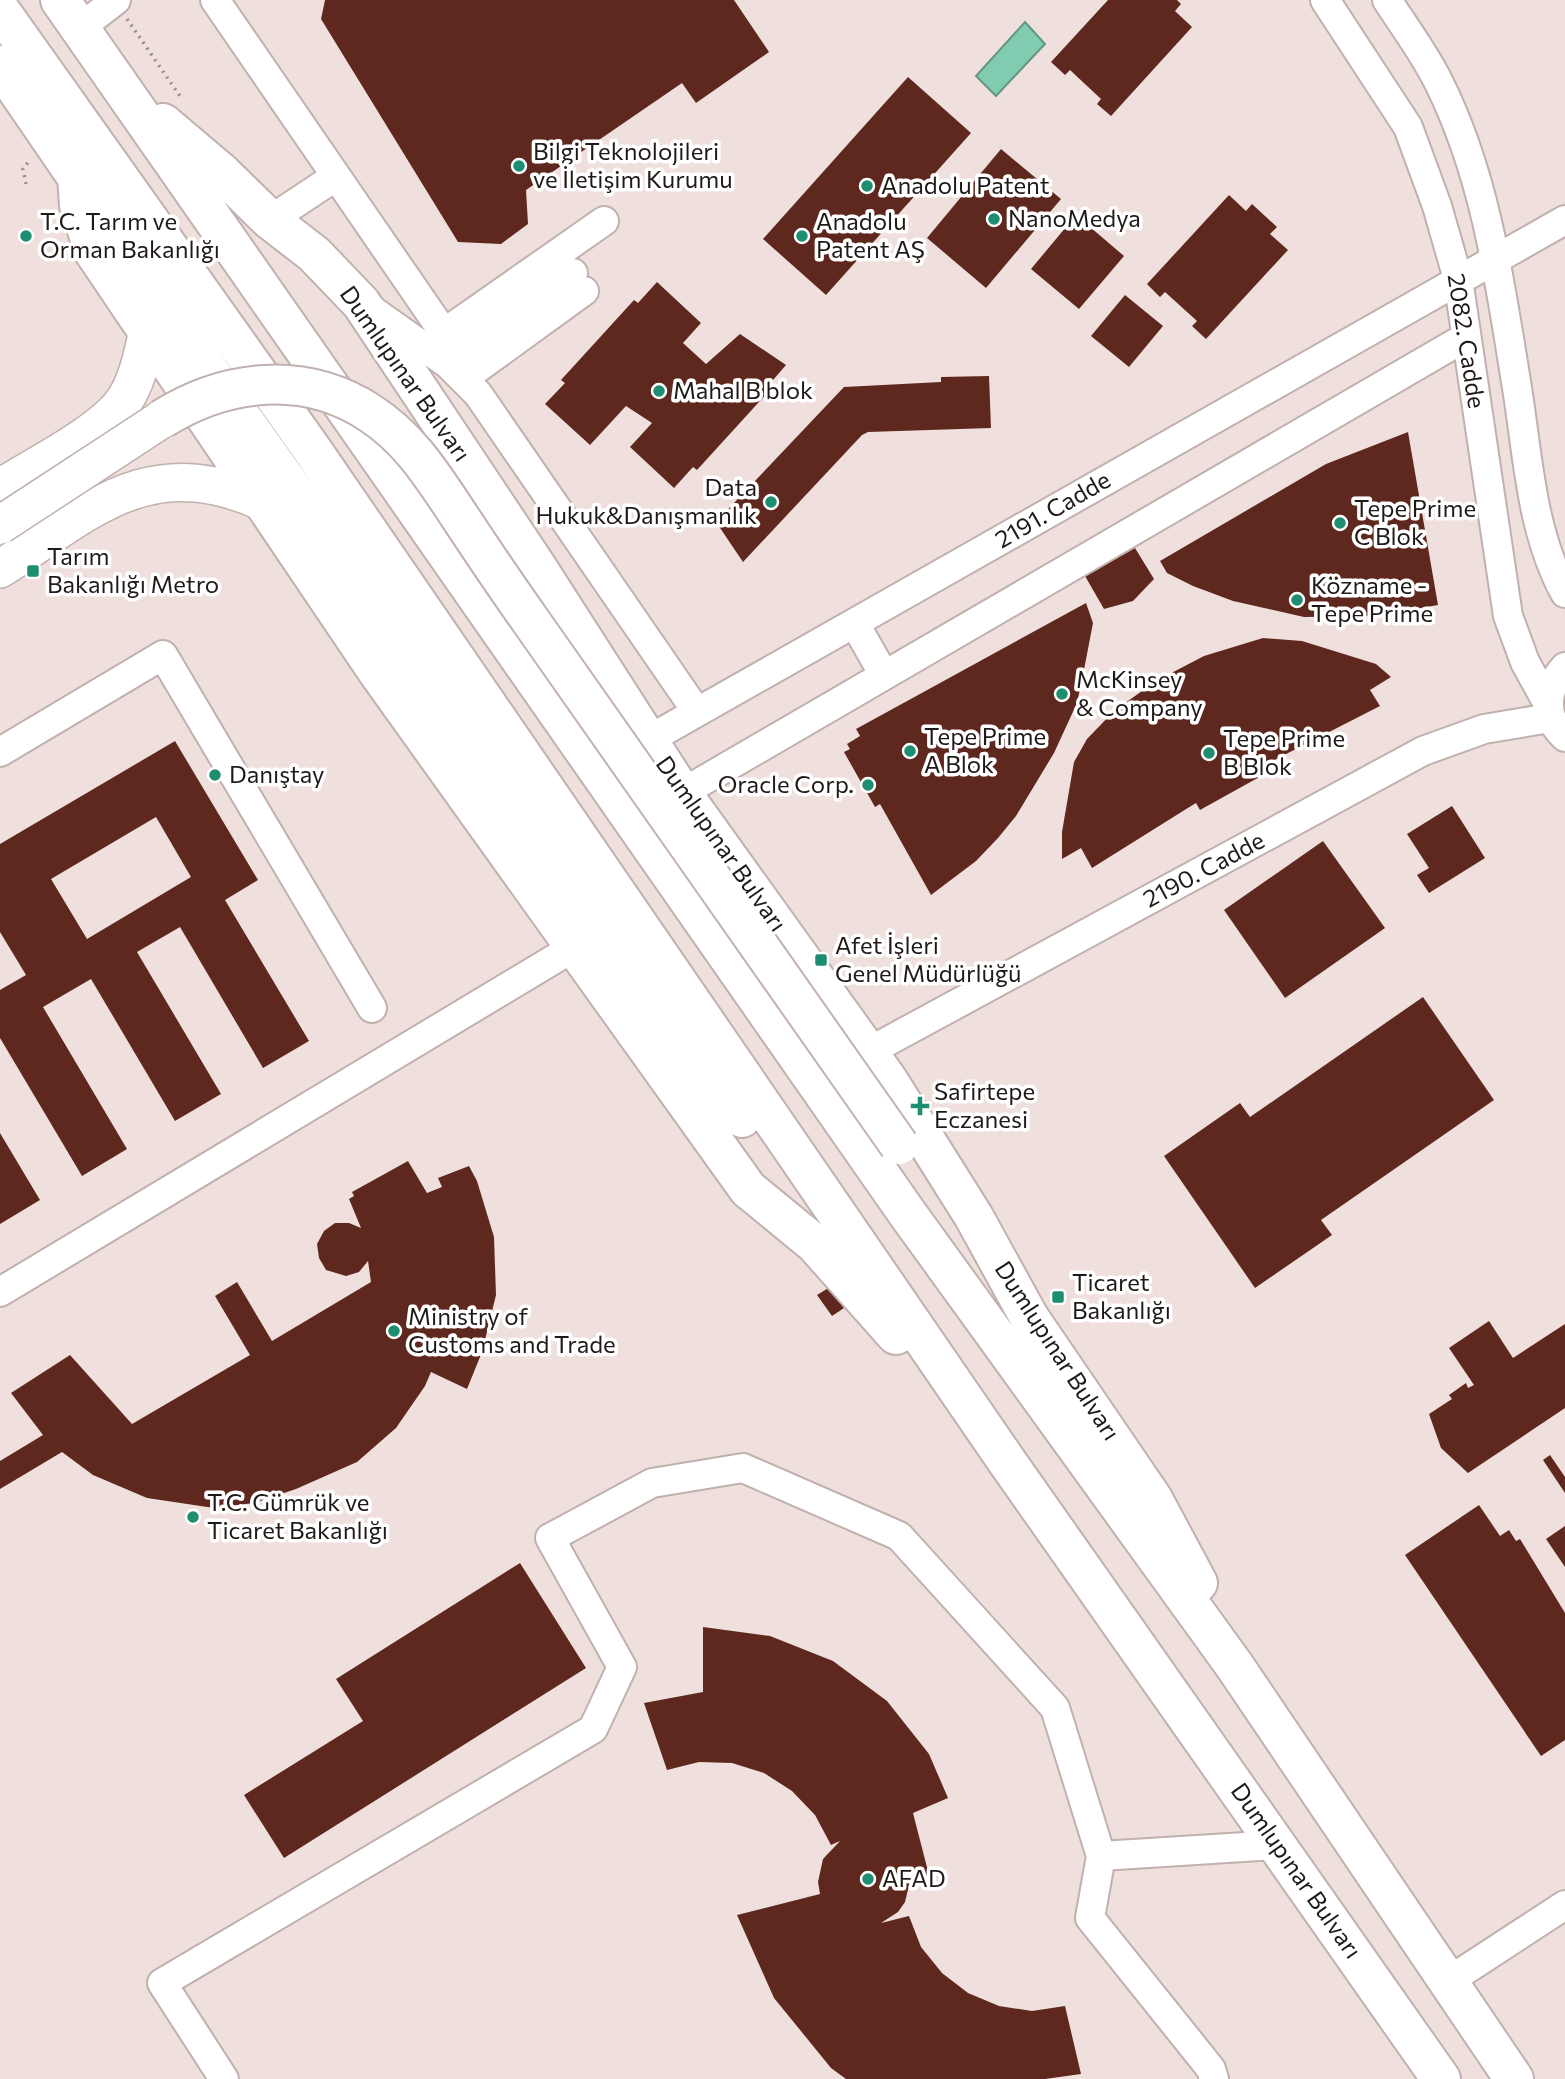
<svg xmlns="http://www.w3.org/2000/svg" width="1565" height="2079" font-family="Commissioner,sans-serif">
  <rect width="100%" height="100%" fill="#f0e0dd"/>
  <path fill="#81cbb0" stroke="#649682" stroke-width="2" d="M 1025,22 L 1045,44 L 996,96 L 976,76 Z"/>
  <path fill="#5f281e" fill-rule="evenodd" d="M 325,0 L 734,0 L 769,52 L 696,103 L 682,83 L 526,190 L 528,224 L 501,244 L 458,242 L 321,19 Z
    M 1108,0 L 1177,0 L 1181,4 L 1175,11 L 1192,27 L 1111,116 L 1097,104 L 1101,99 L 1070,70 L 1065,75 L 1051,62 Z
    M 908,77 L 971,133 L 826,295 L 763,239 Z
    M 1001,149 L 1061,199 L 986,288 L 927,238 Z
    M 1229,195 L 1246,211 L 1252,204 L 1277,227 L 1270,234 L 1288,250 L 1206,339 L 1192,326 L 1197,321 L 1165,292 L 1160,297 L 1147,284 Z
    M 1076,215 L 1124,256 L 1079,309 L 1031,269 Z
    M 657,282 L 701,323 L 683,343 L 706,364 L 740,334 L 786,365 L 767,387 L 770,390 L 697,470 L 693,467 L 674,488 L 630,447 L 652,423 L 626,406 L 590,445 L 545,404 L 565,383 L 561,380 L 634,300 L 638,303 Z
    M 1125,295 L 1163,326 L 1129,367 L 1091,336 Z
    M 989,376 L 991,428 L 868,432 L 862,435 L 743,562 L 716,522 L 844,387 L 941,382 L 941,377 Z
    M 1408,432 L 1438,605 L 1376,616 L 1304,617 L 1233,601 L 1193,586 L 1167,573 L 1160,561 L 1326,464 Z
    M 1135,548 L 1154,579 L 1133,601 L 1104,609 L 1085,576 Z
    M 1086,603 L 1093,623 L 1083,675 L 1077,703 L 1054,753 L 1016,816 L 998,838 L 976,861 L 931,895 L 880,804 L 875,807 L 844,752 L 850,749 L 847,744 L 860,736 L 856,729 Z
    M 1263,638 L 1302,641 L 1376,664 L 1391,677 L 1370,690 L 1380,706 L 1259,768 L 1263,775 L 1200,810 L 1196,803 L 1183,811 L 1092,868 L 1081,848 L 1062,859 L 1062,832 L 1074,762 L 1087,739 L 1114,711 L 1156,681 L 1204,656 Z
    M 175,741 L 258,880 L 225,900 L 309,1041 L 263,1068 L 180,927 L 137,952 L 221,1094 L 175,1121 L 91,979 L 43,1007 L 127,1149 L 82,1176 L 0,1038 L 0,990 L 26,975 L 0,932 L 0,844 ZM 156,817 L 191,877 L 87,939 L 51,879 Z
    M 1452,806 L 1485,858 L 1429,893 L 1417,875 L 1429,868 L 1407,834 Z
    M 1323,841 L 1385,928 L 1285,998 L 1224,910 Z
    M 1423,997 L 1494,1100 L 1321,1220 L 1332,1235 L 1255,1288 L 1164,1156 L 1240,1103 L 1250,1117 Z
    M 0,1133 L 40,1200 L 0,1224 Z
    M 408,1161 L 427,1193 L 442,1187 L 438,1178 L 469,1166 L 477,1181 L 494,1237 L 496,1295 L 482,1352 L 467,1389 L 431,1372 L 425,1386 L 396,1428 L 357,1462 L 296,1489 L 254,1503 L 214,1508 L 147,1498 L 93,1475 L 62,1452 L 0,1489 L 0,1461 L 43,1435 L 11,1393 L 70,1355 L 132,1424 L 250,1355 L 215,1296 L 237,1282 L 272,1341 L 371,1282 L 368,1261 L 359,1272 L 346,1276 L 326,1270 L 319,1258 L 317,1244 L 324,1231 L 335,1223 L 349,1223 L 361,1228 L 349,1199 L 354,1196 L 352,1192 Z
    M 830,1287 L 844,1308 L 832,1316 L 817,1295 Z
    M 1489,1321 L 1513,1358 L 1565,1324 L 1565,1408 L 1468,1473 L 1441,1448 L 1429,1414 L 1452,1399 L 1449,1395 L 1466,1383 L 1468,1388 L 1474,1385 L 1449,1348 Z
    M 1550,1455 L 1565,1477 L 1565,1493 L 1543,1460 Z
    M 1479,1505 L 1500,1536 L 1509,1530 L 1516,1541 L 1520,1539 L 1565,1613 L 1565,1740 L 1541,1756 L 1405,1555 Z
    M 1565,1526 L 1565,1567 L 1546,1539 Z
    M 520,1563 L 586,1668 L 284,1858 L 244,1795 L 363,1721 L 336,1679 Z
    M 703,1627 L 770,1636 L 833,1661 L 887,1701 L 929,1754 L 948,1798 L 913,1813 L 930,1879 L 910,1881 L 905,1902 L 898,1912 L 881,1923 L 909,1916 L 921,1947 L 942,1973 L 968,1993 L 999,2006 L 1032,2011 L 1065,2006 L 1081,2074 L 1045,2079 L 846,2079 L 831,2068 L 774,1998 L 737,1915 L 820,1894 L 818,1882 L 823,1859 L 840,1841 L 831,1845 L 815,1815 L 792,1791 L 764,1773 L 732,1763 L 699,1762 L 667,1770 L 644,1703 L 703,1692 Z"/>
  <g fill="none" stroke-linecap="round" stroke-linejoin="round">
    <defs>
      <path id="minor" d="M 215,0 L 444,333 L 604,221
        M 1325,0 L 1408,127 L 1437,206 L 1458,279 L 1508,616 L 1525,662 L 1548,704
        M 1387,0 C 1404,26 1424,53 1438,81 C 1486,176 1500,283 1517,388 C 1528,456 1531,531 1565,593
        M 80,28 L 116,0
        M 270,220 L 335,177
        M 369,308 L 448,364 L 478,394 L 697,712
        M 448,364 L 573,273
        M 464,378 L 584,291
        M 855,624 L 884,675
        M 1565,667 C 1545,689 1542,716 1565,737
        M 648,740 L 1565,220
        M 0,752 L 163,655 L 372,1008
        M 682,793 L 1466,337
        M 868,1052 L 1423,751 L 1484,729 L 1550,718
        M 0,1292 L 576,946
        M 1101,1856 L 1277,1845
        M 1447,1982 L 1565,1905
        M 224,2079 L 162,1983 L 593,1729 L 622,1667 L 550,1538 L 652,1483 L 743,1468 L 899,1536 L 1055,1708 L 1101,1856 L 1090,1918 L 1211,2069 L 1214,2079"/>
      <path id="major" d="M 0,488 C 33,467 103,432 124,401 C 137,382 142,357 147,335
        M 0,569 C 93,509 149,451 263,502"/>
      <path id="highway" d="M 60,0 L 907,1213 L 1234,1665 L 1514,2079
        M 0,10 L 311,448 L 1008,1463 L 1441,2079
        M 0,65 L 228,398 L 742,1118
        M 163,123 L 222,173 L 270,220 L 314,254 L 361,303 L 537,567 L 682,793 L 888,1080 L 974,1217 L 1029,1317 L 1153,1499 L 1198,1583
        M 77,177 L 79,205 L 94,252 L 379,674 L 748,1189 L 815,1244 L 896,1335"/>
    </defs>
    <use href="#minor" stroke="#c0b1ae" stroke-width="32"/>
    <use href="#major" stroke="#c0b1ae" stroke-width="40"/>
    <use href="#highway" stroke="#c0b1ae" stroke-width="42"/>
    <path stroke="#998d8b" stroke-width="3.5" stroke-dasharray="2 5" stroke-linecap="butt" d="M 127,19 L 182,99
      M 26,184 L 23,169 L 30,160"/>
    <use href="#minor" stroke="#fff" stroke-width="28"/>
    <use href="#major" stroke="#fff" stroke-width="37"/>
    <use href="#highway" stroke="#fff" stroke-width="38"/>
    <defs>
      <path id="major-bridge" d="M 0,525 L 162,419"/>
      <path id="highway-bridge" d="M 162,419 C 226,379 304,370 370,413 C 410,439 432,475 458,514 C 481,549 504,583 528,617 C 652,793 775,969 899,1145"/>
    </defs>
    <use href="#major-bridge" stroke="#c0b1ae" stroke-width="40" stroke-linecap="butt"/>
    <use href="#highway-bridge" stroke="#c0b1ae" stroke-width="42" stroke-linecap="butt"/>
    <use href="#major-bridge" stroke="#fff" stroke-width="37"/>
    <use href="#highway-bridge" stroke="#fff" stroke-width="38"/>
  </g>
  <g fill="#1d8e70" stroke="#fff" stroke-width="2.5">
    <circle cx="519" cy="166" r="7"/>
    <circle cx="867" cy="186" r="7"/>
    <circle cx="994" cy="219" r="7"/>
    <circle cx="26" cy="236" r="7"/>
    <circle cx="802" cy="236" r="7"/>
    <circle cx="659" cy="391" r="7"/>
    <circle cx="771" cy="502" r="7"/>
    <circle cx="1340" cy="523" r="7"/>
    <rect x="26" y="564" width="14" height="14" rx="3.5"/>
    <circle cx="1297" cy="600" r="7"/>
    <circle cx="1062" cy="694" r="7"/>
    <circle cx="910" cy="751" r="7"/>
    <circle cx="1209" cy="753" r="7"/>
    <circle cx="215" cy="775" r="7"/>
    <circle cx="868" cy="785" r="7"/>
    <rect x="814" y="953" width="14" height="14" rx="3.5"/>
    <path d="M916.5 1095.5h7v7h7v7h-7v7h-7v-7h-7v-7h7z"/>
    <rect x="1051" y="1290" width="14" height="14" rx="3.5"/>
    <circle cx="394" cy="1331" r="7"/>
    <circle cx="193" cy="1517" r="7"/>
    <circle cx="868" cy="1879" r="7"/>
  </g>
  <g text-anchor="middle" stroke-width="7" stroke-linejoin="round" paint-order="stroke">
    <g font-size="24" fill="#1f1a18" stroke="#fff" text-anchor="start">
      <text x="533" y="160">Bilgi Teknolojileri<tspan x="533" dy="28">ve İletişim Kurumu</tspan></text>
      <text x="881" y="194">Anadolu Patent</text>
      <text x="1008" y="227">NanoMedya</text>
      <text x="40" y="230">T.C. Tarım ve<tspan x="40" dy="28">Orman Bakanlığı</tspan></text>
      <text x="816" y="230">Anadolu<tspan x="816" dy="28">Patent AŞ</tspan></text>
      <text x="673" y="399">Mahal B blok</text>
      <text x="757" y="496" text-anchor="end">Data<tspan x="757" dy="28">Hukuk&amp;Danışmanlık</tspan></text>
      <text x="1354" y="517">Tepe Prime<tspan x="1354" dy="28">C Blok</tspan></text>
      <text x="47" y="565">Tarım<tspan x="47" dy="28">Bakanlığı Metro</tspan></text>
      <text x="1311" y="594">Közname -<tspan x="1311" dy="28">Tepe Prime</tspan></text>
      <text x="1076" y="688">McKinsey<tspan x="1076" dy="28">&amp; Company</tspan></text>
      <text x="924" y="745">Tepe Prime<tspan x="924" dy="28">A Blok</tspan></text>
      <text x="1223" y="747">Tepe Prime<tspan x="1223" dy="28">B Blok</tspan></text>
      <text x="229" y="783">Danıştay</text>
      <text x="854" y="793" text-anchor="end">Oracle Corp.</text>
      <text x="835" y="954">Afet İşleri<tspan x="835" dy="28">Genel Müdürlüğü</tspan></text>
      <text x="934" y="1100">Safirtepe<tspan x="934" dy="28">Eczanesi</tspan></text>
      <text x="1072" y="1291">Ticaret<tspan x="1072" dy="28">Bakanlığı</tspan></text>
      <text x="408" y="1325">Ministry of<tspan x="408" dy="28">Customs and Trade</tspan></text>
      <text x="207" y="1511">T.C. Gümrük ve<tspan x="207" dy="28">Ticaret Bakanlığı</tspan></text>
      <text x="882" y="1887">AFAD</text>
    </g>
    <g font-size="24" fill="#1f1a18" stroke="#fff">
      <text transform="translate(1466 341) rotate(81)" y="8">2082. Cadde</text>
      <text transform="translate(405 374) rotate(55)" y="8">Dumlupınar Bulvarı</text>
      <text transform="translate(1053 510) rotate(-30)" y="8">2191. Cadde</text>
      <text transform="translate(721 844) rotate(55)" y="8">Dumlupınar Bulvarı</text>
      <text transform="translate(1204 870) rotate(-28)" y="8">2190. Cadde</text>
      <text transform="translate(1057 1351) rotate(57)" y="8">Dumlupınar Bulvarı</text>
      <text transform="translate(1296 1871) rotate(55)" y="8">Dumlupınar Bulvarı</text>
    </g>
  </g>
</svg>
